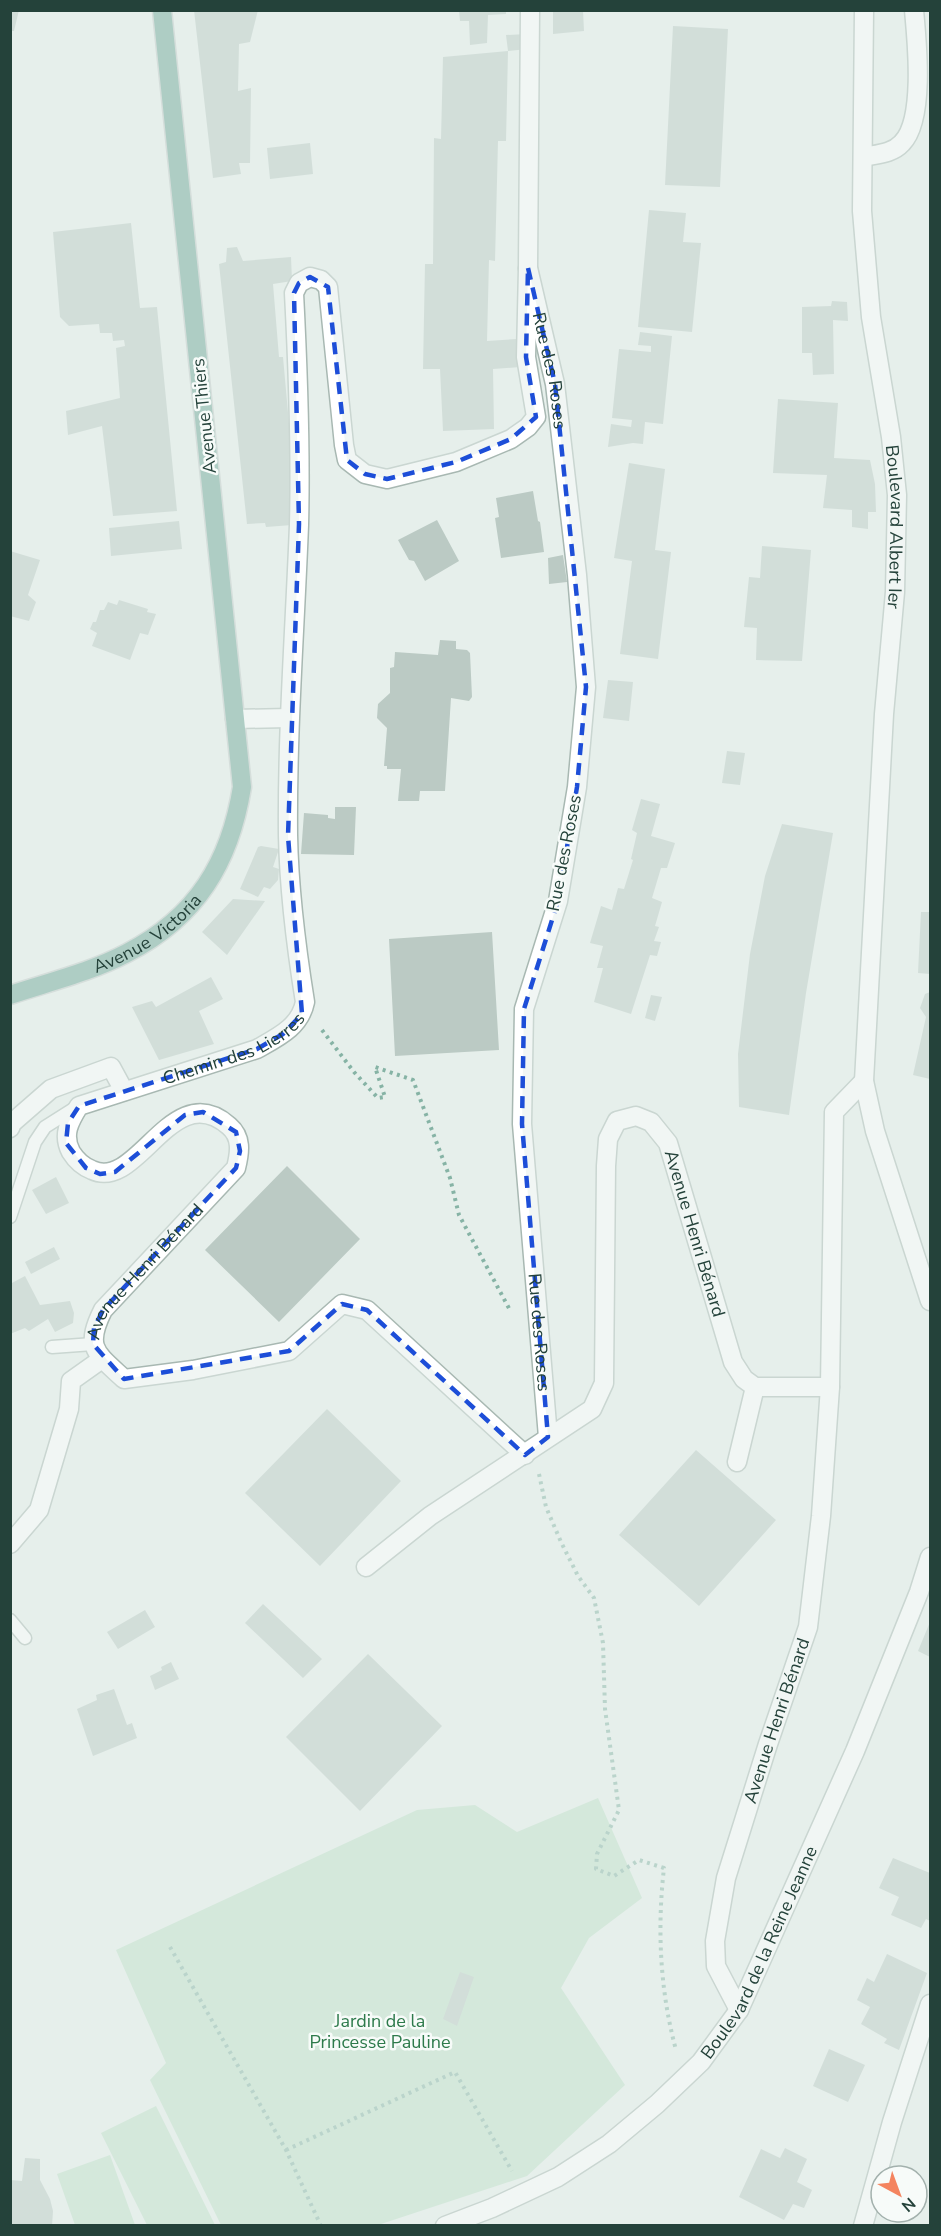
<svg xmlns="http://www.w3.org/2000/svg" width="941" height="2236" font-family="'Nunito Sans',sans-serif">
  <rect width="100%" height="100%" fill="#e6efeb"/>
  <path fill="#bfe0c8" d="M 598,1798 L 642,1898 L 589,1938 L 561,1988 L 625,2085 L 527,2176 L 378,2225 L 221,2225 L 150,2080 L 166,2063 L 116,1950 L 417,1810 L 475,1805 L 517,1832 Z
    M 156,2106 L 215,2225 L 147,2225 L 101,2133 Z
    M 110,2155 L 135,2225 L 75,2225 L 57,2174 Z"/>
  <path fill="#bbcac4" d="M 10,10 L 19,10 L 14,31 L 10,31 Z
    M 194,10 L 258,10 L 250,42 L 239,44 L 238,91 L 251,88 L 250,163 L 239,163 L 241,174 L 213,178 Z
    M 459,10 L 506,10 L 506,14 L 488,15 L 487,43 L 470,45 L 469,21 L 460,21 Z
    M 553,10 L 583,10 L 584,31 L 553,34 Z
    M 673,26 L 728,29 L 720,187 L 665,185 Z
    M 527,34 L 528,49 L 508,51 L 506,35 Z
    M 508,51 L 506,141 L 498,141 L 495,261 L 489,260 L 487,341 L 517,339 L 520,367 L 493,369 L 494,429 L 443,431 L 440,369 L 423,369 L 425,264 L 433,264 L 434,138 L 441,139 L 443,57 Z
    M 310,143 L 313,174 L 270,179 L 267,148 Z
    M 649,210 L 686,213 L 683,242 L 701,243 L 692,332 L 638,327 Z
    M 131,223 L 140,308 L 157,307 L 177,511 L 113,516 L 102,426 L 68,435 L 66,411 L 120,398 L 116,348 L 125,346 L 124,340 L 113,341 L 112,333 L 100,333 L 99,324 L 69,326 L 60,317 L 53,232 Z
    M 237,247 L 243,261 L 291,257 L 292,281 L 273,284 L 279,357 L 283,357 L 293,468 L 292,525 L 266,527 L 265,523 L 247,524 L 219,264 L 226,262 L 227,248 Z
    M 832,301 L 847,302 L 848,321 L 833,320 L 834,374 L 813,375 L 812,353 L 802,353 L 802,307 L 831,306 Z
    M 640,332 L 672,336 L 663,424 L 645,422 L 643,444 L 633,443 L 608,447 L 611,424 L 631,427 L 632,420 L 612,418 L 619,349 L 651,352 L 651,346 L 638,345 Z
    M 778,399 L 838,403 L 834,458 L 870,460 L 875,484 L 876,512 L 868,512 L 868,529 L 852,527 L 852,510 L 823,508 L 827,475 L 773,473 Z
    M 629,463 L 665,469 L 655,550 L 671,552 L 658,659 L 620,654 L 632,561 L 614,558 Z
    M 533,491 L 538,521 L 540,522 L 544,552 L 501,558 L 495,518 L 499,517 L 496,498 Z
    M 437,520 L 459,561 L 425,581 L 414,561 L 409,560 L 398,540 Z
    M 179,521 L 182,549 L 111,556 L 109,528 Z
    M 762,546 L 811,550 L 802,661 L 756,660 L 757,628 L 744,627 L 749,577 L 760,578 Z
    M 10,551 L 40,560 L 28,595 L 36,602 L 29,621 L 10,616 Z
    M 563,555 L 567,582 L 549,584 L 548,558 Z
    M 119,600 L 148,609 L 147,612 L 156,614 L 148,635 L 140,633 L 130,660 L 92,646 L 97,633 L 90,629 L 93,622 L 96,622 L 100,610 L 104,610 L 108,602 L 117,605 Z
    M 440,640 L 456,641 L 456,649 L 467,650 L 470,653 L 472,697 L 469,701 L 451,698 L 445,791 L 420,791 L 419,801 L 398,801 L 401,769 L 387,769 L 387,766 L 384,766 L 387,728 L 377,718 L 378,704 L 390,693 L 390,668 L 394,667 L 395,652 L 438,655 Z
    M 608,680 L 633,682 L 629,721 L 603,718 Z
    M 727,751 L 745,753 L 740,785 L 722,783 Z
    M 641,799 L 660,804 L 651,836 L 675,843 L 667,868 L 661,868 L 652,898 L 662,902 L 655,926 L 659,927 L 654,941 L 661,942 L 657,956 L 650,955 L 631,1014 L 594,1002 L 603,968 L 597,968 L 603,946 L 590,943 L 601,906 L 612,910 L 618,888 L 624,889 L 633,860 L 631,859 L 637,833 L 632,830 Z
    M 335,807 L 356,807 L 354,855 L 301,854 L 304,813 L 328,815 L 328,818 L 335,819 Z
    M 782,824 L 833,833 L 806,993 L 789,1115 L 739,1107 L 738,1054 L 750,954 L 765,876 Z
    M 261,846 L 279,849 L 273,867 L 279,869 L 278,880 L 270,889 L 264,887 L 258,897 L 240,889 L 258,847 Z
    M 233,899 L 265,901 L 227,955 L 202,932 Z
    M 921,912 L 930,912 L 930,974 L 918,973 Z
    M 492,932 L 499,1050 L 395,1056 L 389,939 Z
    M 211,977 L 223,999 L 199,1011 L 214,1044 L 159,1060 L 132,1007 L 152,1001 L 156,1007 Z
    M 930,992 L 930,1079 L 913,1075 L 926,1017 L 920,1008 L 925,994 Z
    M 651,995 L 662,997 L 655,1021 L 645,1018 Z
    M 287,1166 L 360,1239 L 279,1322 L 205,1250 Z
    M 56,1177 L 69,1203 L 46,1214 L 32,1190 Z
    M 54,1247 L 60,1259 L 31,1274 L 25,1262 Z
    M 25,1276 L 40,1305 L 70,1301 L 74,1313 L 73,1323 L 55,1332 L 48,1319 L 29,1331 L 25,1328 L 10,1334 L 10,1284 Z
    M 327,1409 L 401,1481 L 320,1566 L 245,1493 Z
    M 696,1450 L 776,1520 L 699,1606 L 619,1535 Z
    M 263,1604 L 322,1659 L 303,1678 L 245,1623 Z
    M 145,1610 L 155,1627 L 118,1649 L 107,1632 Z
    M 930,1622 L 930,1657 L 918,1651 Z
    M 368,1654 L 442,1726 L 360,1811 L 286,1737 Z
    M 171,1662 L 179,1679 L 155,1690 L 150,1676 L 162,1670 L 161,1667 Z
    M 114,1689 L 127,1725 L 132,1723 L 137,1738 L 93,1756 L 77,1709 L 97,1700 L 96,1695 Z
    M 893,1858 L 930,1873 L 930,1921 L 926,1919 L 921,1928 L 891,1915 L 899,1897 L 879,1888 Z
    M 887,1954 L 927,1973 L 899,2050 L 884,2043 L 887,2039 L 861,2024 L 870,2007 L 857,2000 L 867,1978 L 874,1982 Z
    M 460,1972 L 474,1977 L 457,2026 L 443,2019 Z
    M 829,2049 L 865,2065 L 848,2102 L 813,2086 Z
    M 785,2148 L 807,2159 L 797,2182 L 812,2190 L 804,2208 L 793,2204 L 784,2220 L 739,2197 L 761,2149 L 780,2158 Z
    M 25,2158 L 40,2159 L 40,2180 L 50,2199 L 53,2211 L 52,2226 L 10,2226 L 10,2180 L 22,2181 Z"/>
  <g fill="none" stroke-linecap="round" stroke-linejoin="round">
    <defs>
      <path id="service" d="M 10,1217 L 35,1142 L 45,1127 L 75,1108
        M 52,1347 L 93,1344
        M 10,1620 L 25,1638"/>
      <g id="minor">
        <path id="s1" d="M 530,10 L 528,268 L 555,384 L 577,575 L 586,687 L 577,787 L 558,901 L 524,1009 L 522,1124 L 548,1437"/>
        <path id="s2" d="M 864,10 L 862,211 L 871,317 L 891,437 L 897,495 L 895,592 L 884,714 L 864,1081 L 875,1131 L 930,1301"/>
        <path d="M 863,157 C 877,154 892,154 902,143 C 925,120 917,42 914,10"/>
        <path d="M 235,719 L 289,718"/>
        <path d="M 10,1128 L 12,1123 L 51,1089 L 111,1067 L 124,1091"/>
        <path id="s3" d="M 525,1455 L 367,1310 L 342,1304 L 289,1351 L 193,1370 L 124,1379 C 96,1353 84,1348 103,1310 L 236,1168 C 240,1152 242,1137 229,1126 C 172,1076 138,1192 92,1170 C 84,1167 76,1160 71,1152 C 62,1135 69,1122 79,1106 L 257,1049 C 278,1037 300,1027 305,1002 C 296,946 289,891 288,835 C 287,731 295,628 299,525 C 301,447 298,370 294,293 L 299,283 L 310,277 L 321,280 L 328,287 L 344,445 L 347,460 L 365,474 L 387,479 L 456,462 L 511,439 L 528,427 L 536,417 L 526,357 L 528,268"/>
        <path d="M 737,1462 L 755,1387"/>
        <path d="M 10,1544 L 39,1510 L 69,1409 L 71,1381 L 102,1359"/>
        <path id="s4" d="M 366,1567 L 430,1516 L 592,1409 L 604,1383 L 606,1166 L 608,1139 L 617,1121 L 636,1116 L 651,1122 L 668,1143 L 733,1362 L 744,1379 L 755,1387 L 830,1387"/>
        <path id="s5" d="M 739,2010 L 716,1966 L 715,1941 L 726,1878 L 768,1744 L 808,1627 L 821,1516 L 830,1387 L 834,1112 L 864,1081"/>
        <path id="s6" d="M 445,2226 L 492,2208 L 558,2177 L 609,2144 L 657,2104 L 701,2062 L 739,2010 L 855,1751 L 919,1592 L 930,1557"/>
        <path d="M 863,2226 L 892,2122 L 930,2004"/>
      </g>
      <g id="primary">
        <path id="s7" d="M 10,995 C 49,982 91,972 127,953 C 197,917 230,862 242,787 L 162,10"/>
      </g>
    </defs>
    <use href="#service" stroke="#a8b8b2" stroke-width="15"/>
    <use href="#minor" stroke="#a8b8b2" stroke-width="21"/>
    <use href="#primary" stroke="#c2cac8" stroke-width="21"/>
    <path stroke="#86b3a5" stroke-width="4" stroke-dasharray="3 4.5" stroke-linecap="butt" d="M 322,1030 L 354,1072 L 378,1098 L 385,1097 L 375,1067 L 413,1080 L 450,1178 L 459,1215 L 511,1312
      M 539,1474 L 546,1507 L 561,1542 L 578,1576 L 594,1598 L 603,1643 L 605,1709 L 619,1810 L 597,1854 L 596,1869 L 614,1876 L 639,1860 L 664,1868 C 657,1929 660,1991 676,2050
      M 170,1947 L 286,2150 L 321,2226
      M 286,2150 L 455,2072 L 512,2171"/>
    <use href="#service" stroke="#fff" stroke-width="12"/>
    <use href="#minor" stroke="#fff" stroke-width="18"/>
    <use href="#primary" stroke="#6aa596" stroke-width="18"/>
  </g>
  <path d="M0 0H941V2236H0ZM 528,268 L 555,384 L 586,687 L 577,787 L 558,901 L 524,1009 L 522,1124 L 548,1437 L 525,1455 L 367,1310 L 342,1304 L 289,1351 L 124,1379 L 93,1344 L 94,1328 L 103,1310 L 236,1168 L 240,1151 L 236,1132 L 203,1112 L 185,1115 L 115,1172 L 100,1174 L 86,1168 L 66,1143 L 68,1123 L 79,1106 L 257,1049 L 283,1034 L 302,1014 L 288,836 L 299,524 L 294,293 L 299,283 L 310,277 L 328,287 L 347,460 L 365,474 L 387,479 L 456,462 L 511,439 L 536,417 L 526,357 Z" fill="#e6efeb" fill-opacity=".55" fill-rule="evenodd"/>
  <path fill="none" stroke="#1d4ed8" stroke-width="4.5" stroke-dasharray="12 8" stroke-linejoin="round" d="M 528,268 L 555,384 L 586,687 L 577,787 L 558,901 L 524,1009 L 522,1124 L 548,1437 L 525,1455 L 367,1310 L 342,1304 L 289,1351 L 124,1379 L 93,1344 L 94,1328 L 103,1310 L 236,1168 L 240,1151 L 236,1132 L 203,1112 L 185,1115 L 115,1172 L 100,1174 L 86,1168 L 66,1143 L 68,1123 L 79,1106 L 257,1049 L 283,1034 L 302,1014 L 288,836 L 299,524 L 294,293 L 299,283 L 310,277 L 328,287 L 347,460 L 365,474 L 387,479 L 456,462 L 511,439 L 536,417 L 526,357 Z"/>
  <g text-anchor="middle" stroke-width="5" stroke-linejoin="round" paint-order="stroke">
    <g font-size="18" fill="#24423a" stroke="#f7fbf9">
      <text dy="6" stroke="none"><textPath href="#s1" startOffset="363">Rue des Roses</textPath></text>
      <text transform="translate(204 416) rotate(-96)" y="6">Avenue Thiers</text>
      <text dy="6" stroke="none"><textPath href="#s2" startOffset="519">Boulevard Albert Ier</textPath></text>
      <text transform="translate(564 853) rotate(-79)" y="6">Rue des Roses</text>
      <text dy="6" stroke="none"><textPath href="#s7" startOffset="152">Avenue Victoria</textPath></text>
      <text dy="6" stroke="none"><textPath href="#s3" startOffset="1204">Chemin des Lierres</textPath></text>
      <text dy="6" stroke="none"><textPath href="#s4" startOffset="726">Avenue Henri Bénard</textPath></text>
      <text dy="6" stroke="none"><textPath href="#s3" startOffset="616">Avenue Henri Bénard</textPath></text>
      <text dy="6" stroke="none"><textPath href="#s1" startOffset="1335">Rue des Roses</textPath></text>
      <text dy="6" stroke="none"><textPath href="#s5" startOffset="304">Avenue Henri Bénard</textPath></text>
      <text dy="6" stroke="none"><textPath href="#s6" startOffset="432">Boulevard de la Reine Jeanne</textPath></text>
    </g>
    <g font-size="18" fill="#2d7a4b" stroke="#f7fbf9">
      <text x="380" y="2027">Jardin de la<tspan x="380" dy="21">Princesse Pauline</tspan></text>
    </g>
  </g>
  <rect width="941" height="2236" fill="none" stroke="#24423a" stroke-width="24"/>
  <g transform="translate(899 2194) rotate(139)"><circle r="28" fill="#f7fbf9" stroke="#a3b1ad" stroke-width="1.5"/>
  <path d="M0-4.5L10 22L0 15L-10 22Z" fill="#f4845f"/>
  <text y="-9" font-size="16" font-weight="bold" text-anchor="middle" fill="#24423a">N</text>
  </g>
</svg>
